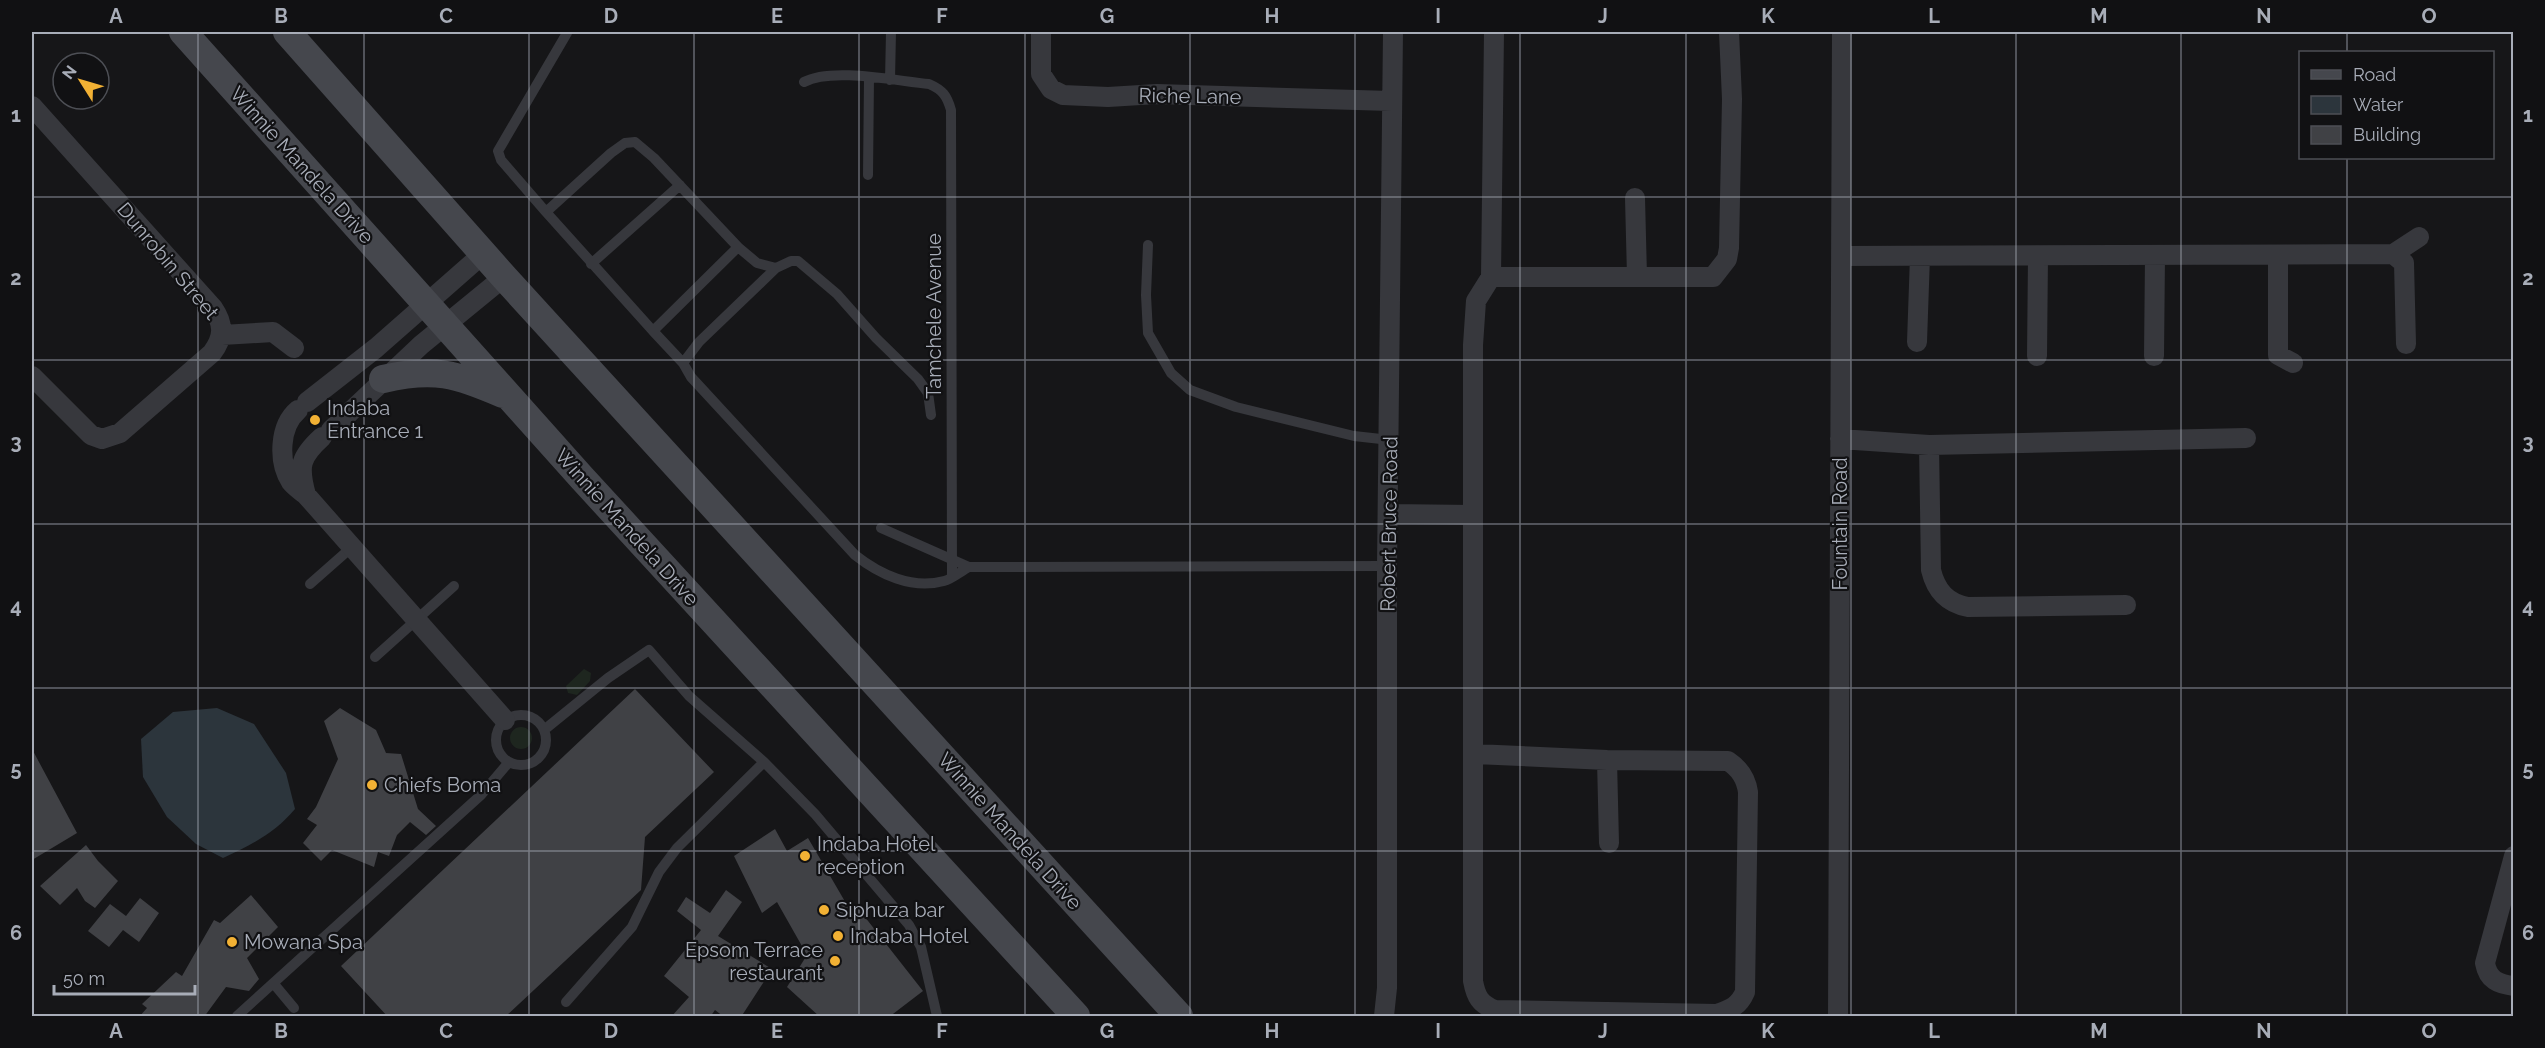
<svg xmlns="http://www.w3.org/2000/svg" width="2545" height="1048" font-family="Raleway,sans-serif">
  <rect width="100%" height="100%" fill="#161618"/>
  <path fill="#1e261f" d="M 584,669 L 591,673 L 590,681 L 577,695 L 568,693 L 566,686 Z
    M510 738a11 11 0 1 1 22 0a11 11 0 1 1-22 0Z"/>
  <path fill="#2c353c" d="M 217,708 L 254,724 L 286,773 L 295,809 C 276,832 250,846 223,858 L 196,844 L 167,817 L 143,777 L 141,739 L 173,712 Z"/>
  <path fill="#404145" d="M 635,689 L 714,772 L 645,837 L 641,890 L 505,1017 L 388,1017 L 341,966 Z
    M 340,708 L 376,730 L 386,753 L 401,754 L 418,809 L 436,826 L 426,835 L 410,822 L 397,835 L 389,856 L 378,852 L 374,867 L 332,850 L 321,861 L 303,843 L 317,825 L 307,819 L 316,807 L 338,759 L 324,721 Z
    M 32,749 L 77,833 L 32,860 Z
    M 775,829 L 787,851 L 808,838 L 854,917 L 861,912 L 923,991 L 889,1017 L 820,1017 L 787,987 L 807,955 L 777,902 L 762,913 L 734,856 Z
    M 86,845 L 98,861 L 118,881 L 95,908 L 85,901 L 77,888 L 60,905 L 40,886 Z
    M 726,890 L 742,902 L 718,936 L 772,969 L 741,1017 L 724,1017 L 715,1010 L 710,1017 L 671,1017 L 689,997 L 664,976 L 701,930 L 677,911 L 686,897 L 710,913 Z
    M 251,895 L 278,927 L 247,958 L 259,979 L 249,991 L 226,987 L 204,1017 L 139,1017 L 147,1008 L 142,1004 L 176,972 L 182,976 L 214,920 L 220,923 Z
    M 140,898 L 159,913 L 139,942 L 123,930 L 109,947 L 88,931 L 110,904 L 126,916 Z"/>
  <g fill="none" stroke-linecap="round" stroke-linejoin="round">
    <path stroke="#37383d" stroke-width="10" d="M 890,80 L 891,32
      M 804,82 C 832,67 896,81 929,84 C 943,90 947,96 951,110 L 952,576
      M 868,175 L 869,78
      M 546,212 L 501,160 L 498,151 L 567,33
      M 1148,245 L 1146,295 L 1148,333 L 1171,373 L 1190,390 L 1236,407 L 1354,436 L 1390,440
      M 591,264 L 680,185
      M 653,331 L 546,212 L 611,153 L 625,143 L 635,142 L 654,158 L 738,247
      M 683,363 L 653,331 L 738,247 L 757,263 L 776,268
      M 931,415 L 928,393 L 918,379 L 876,338 L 837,294 L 798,261 L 791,261 L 776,268 L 699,342 L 683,363 L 691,377 L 855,555 C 879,574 912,590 944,581 C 952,579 961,571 969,567
      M 881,528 L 969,567 L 1387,566
      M 310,584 L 352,547
      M 375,657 L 454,586
      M496 740a25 25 0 1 1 50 0a25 25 0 1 1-50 0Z
      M 544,730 L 608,678 L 649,650 L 689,696 L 764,762 L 815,814 L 909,925 L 921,947 L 937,1016
      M 274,984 L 294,1008
      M 566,1002 L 632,927 L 659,872 L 677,848 L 764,762
      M 237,1016 L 481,795 L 509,762"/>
    <path stroke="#37383d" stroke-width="20" d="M 1041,32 L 1041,74 L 1051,89 L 1063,95 L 1108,97 L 1157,94 L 1391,101
      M 32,106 L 213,308 C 224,324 224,337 212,353 L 120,433 L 102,439 L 91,435 L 32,376
      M 1635,198 L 1637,276
      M 2393,254 L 2404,263 L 2406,344
      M 2278,255 L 2278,355 L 2293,363
      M 1842,256 L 2393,254 L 2419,237
      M 1491,277 L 1713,277 L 1727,259 L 1729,248 L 1732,99 L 1729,32
      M 222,335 L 273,332 L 294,348
      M 1917,342 L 1920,256
      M 2037,356 L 2038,256
      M 2154,356 L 2155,256
      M 307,402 L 376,348 L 484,253
      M 298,410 C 279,426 278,462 291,482 C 295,487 301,491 306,495 L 505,720
      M 331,430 L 421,345 L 504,277
      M 1840,439 L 1929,445 L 2246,438
      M 1929,445 L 1931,570 C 1936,591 1947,603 1968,607 L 2126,605
      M 306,495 C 298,466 300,457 322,437
      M 1388,514 L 1473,515
      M 1475,754 L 1607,760 L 1728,761 C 1740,769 1746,778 1748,792 L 1745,992 C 1739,1006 1731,1009 1717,1014 L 1495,1010 C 1480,1004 1476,997 1473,981 L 1473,345 L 1476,301 L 1491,277 L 1494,32
      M 1607,760 L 1609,843
      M 2514,856 L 2485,963 C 2488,980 2498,984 2514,986
      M 1384,1016 L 1387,988 L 1387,566 L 1393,32
      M 1838,1016 L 1842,32"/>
    <path stroke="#45474d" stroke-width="28" d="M 183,32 L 582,478 L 1076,1016
      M 287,32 L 504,277 L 1179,1016
      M 383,379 C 435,367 455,374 503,394"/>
  </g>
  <path fill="none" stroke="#a8adb8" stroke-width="1.5" stroke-opacity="0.55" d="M 198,32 L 198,1016M 364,32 L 364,1016M 529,32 L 529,1016M 694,32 L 694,1016M 859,32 L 859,1016M 1025,32 L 1025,1016M 1190,32 L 1190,1016M 1355,32 L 1355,1016M 1520,32 L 1520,1016M 1686,32 L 1686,1016M 1851,32 L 1851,1016M 2016,32 L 2016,1016M 2181,32 L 2181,1016M 2347,32 L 2347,52M 2347,158 L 2347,1016M 32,197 L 2514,197M 32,360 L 2514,360M 32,524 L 2514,524M 32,688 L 2514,688M 32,851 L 2514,851"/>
  <g fill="#f2b134" stroke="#111113" stroke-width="2">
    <circle cx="315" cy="420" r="6"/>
    <circle cx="372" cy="785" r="6"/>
    <circle cx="805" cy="856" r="6"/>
    <circle cx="824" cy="910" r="6"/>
    <circle cx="838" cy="936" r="6"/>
    <circle cx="232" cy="942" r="6"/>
    <circle cx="835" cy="961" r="6"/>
  </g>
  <g text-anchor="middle" stroke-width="4.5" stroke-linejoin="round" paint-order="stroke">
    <g font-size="20" fill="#a8adb8" stroke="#111113">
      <text transform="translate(1190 96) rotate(1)" y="7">Riche Lane</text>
      <text transform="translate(302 165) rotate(48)" y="7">Winnie Mandela Drive</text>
      <text transform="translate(168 261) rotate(50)" y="7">Dunrobin Street</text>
      <text transform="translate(934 316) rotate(-90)" y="7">Tamchele Avenue</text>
      <text transform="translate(1389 524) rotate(-89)" y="7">Robert Bruce Road</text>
      <text transform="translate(1840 524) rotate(-90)" y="7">Fountain Road</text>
      <text transform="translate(627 527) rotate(48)" y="7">Winnie Mandela Drive</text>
      <text transform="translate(1010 831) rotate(48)" y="7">Winnie Mandela Drive</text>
    </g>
    <g font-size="20" fill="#a8adb8" stroke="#111113" text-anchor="start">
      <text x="327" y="415">Indaba<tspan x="327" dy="23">Entrance 1</tspan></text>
      <text x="384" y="792">Chiefs Boma</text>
      <text x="817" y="851">Indaba Hotel<tspan x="817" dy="23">reception</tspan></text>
      <text x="836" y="917">Siphuza bar</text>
      <text x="850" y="943">Indaba Hotel</text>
      <text x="244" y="949">Mowana Spa</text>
      <text x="823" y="957" text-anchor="end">Epsom Terrace<tspan x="823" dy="23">restaurant</tspan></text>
    </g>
  </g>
  <rect width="2545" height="1048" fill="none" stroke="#111113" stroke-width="66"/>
  <rect x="2299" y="51" width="195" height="108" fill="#111113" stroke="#4d4f55" stroke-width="1.5"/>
  <rect x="2311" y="70" width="30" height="9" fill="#45474d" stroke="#4d4f55" stroke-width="1.5"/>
  <text x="2353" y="81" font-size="18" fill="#a8adb8">Road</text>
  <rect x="2311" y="96" width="30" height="18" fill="#2c353c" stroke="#4d4f55" stroke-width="1.5"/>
  <text x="2353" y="111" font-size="18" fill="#a8adb8">Water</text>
  <rect x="2311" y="126" width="30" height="18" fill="#404145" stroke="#4d4f55" stroke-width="1.5"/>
  <text x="2353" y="141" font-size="18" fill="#a8adb8">Building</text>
  <g transform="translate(81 81) rotate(307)"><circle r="28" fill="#111113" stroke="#4d4f55" stroke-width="1.5"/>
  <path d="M0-4.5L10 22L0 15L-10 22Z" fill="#f2b134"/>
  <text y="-9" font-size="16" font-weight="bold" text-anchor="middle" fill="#a8adb8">N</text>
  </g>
  <path d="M54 985v9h141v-9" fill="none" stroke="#a8adb8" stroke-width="3"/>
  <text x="63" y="985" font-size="18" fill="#a8adb8" stroke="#111113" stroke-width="4.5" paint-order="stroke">50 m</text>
  <rect x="33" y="33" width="2479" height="982" fill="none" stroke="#a8adb8" stroke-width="2"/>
  <g font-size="20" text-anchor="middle" font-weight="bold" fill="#a8adb8">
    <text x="116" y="23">A</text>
    <text x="281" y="23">B</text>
    <text x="446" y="23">C</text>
    <text x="611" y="23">D</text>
    <text x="777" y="23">E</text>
    <text x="942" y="23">F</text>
    <text x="1107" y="23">G</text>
    <text x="1272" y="23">H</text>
    <text x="1438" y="23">I</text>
    <text x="1603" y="23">J</text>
    <text x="1768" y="23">K</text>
    <text x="1934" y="23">L</text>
    <text x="2099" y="23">M</text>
    <text x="2264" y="23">N</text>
    <text x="2429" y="23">O</text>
    <text x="16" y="122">1</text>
    <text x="2528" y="122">1</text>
    <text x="16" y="285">2</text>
    <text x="2528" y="285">2</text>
    <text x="16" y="449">3</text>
    <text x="2528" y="449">3</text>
    <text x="16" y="613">4</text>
    <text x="2528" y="613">4</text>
    <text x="16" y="776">5</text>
    <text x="2528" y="776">5</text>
    <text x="16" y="940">6</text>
    <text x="2528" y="940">6</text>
    <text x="116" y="1038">A</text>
    <text x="281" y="1038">B</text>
    <text x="446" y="1038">C</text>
    <text x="611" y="1038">D</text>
    <text x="777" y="1038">E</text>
    <text x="942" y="1038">F</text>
    <text x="1107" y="1038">G</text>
    <text x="1272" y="1038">H</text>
    <text x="1438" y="1038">I</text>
    <text x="1603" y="1038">J</text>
    <text x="1768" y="1038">K</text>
    <text x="1934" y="1038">L</text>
    <text x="2099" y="1038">M</text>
    <text x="2264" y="1038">N</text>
    <text x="2429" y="1038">O</text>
  </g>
</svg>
